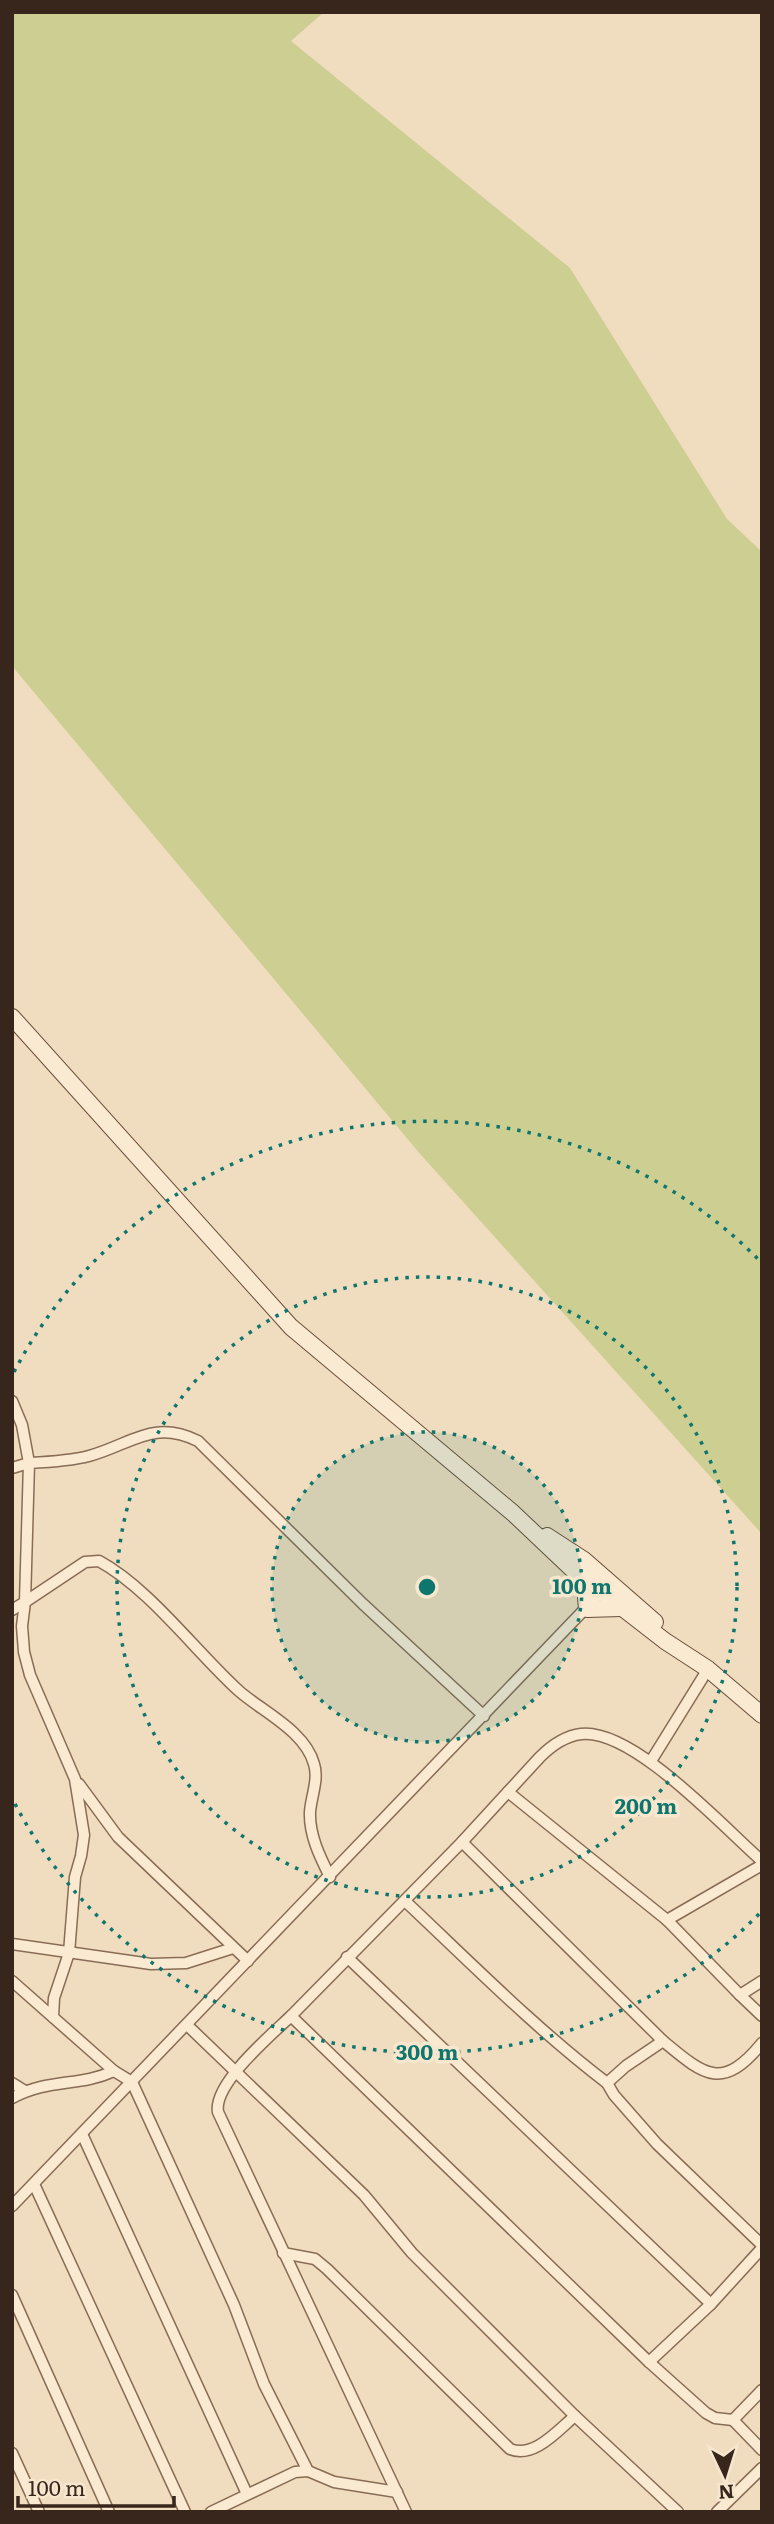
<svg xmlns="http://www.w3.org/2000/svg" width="774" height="2524" font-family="Literata,serif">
  <rect width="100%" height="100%" fill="#f0dcbe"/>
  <polygon fill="#cdce92" points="12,12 324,12 291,41 570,268 727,519 762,552 762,1534 421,1155 12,666"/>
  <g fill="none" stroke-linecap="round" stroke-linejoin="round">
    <defs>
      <g id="street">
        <polyline points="12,1401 22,1425 29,1463 12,1468"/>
        <path d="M12 1610 25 1602 29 1463C49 1462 70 1461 89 1456 132 1444 153 1419 198 1441L363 1604 484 1716"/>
        <polyline points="651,1761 708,1669"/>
        <polyline points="79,1784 118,1837 248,1961"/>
        <polyline points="508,1792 667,1920 762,1865"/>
        <path d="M405 1901C471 1963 535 2028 607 2083L626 2066 663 2041 462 1842"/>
        <polyline points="667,1920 740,1995"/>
        <polyline points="12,1944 151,1964 186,1963 233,1948"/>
        <polyline points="347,1957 711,2304 649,2362"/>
        <polyline points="12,1981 114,2071 132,2082 234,2305 264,2384 308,2471"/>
        <polyline points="762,1981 740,1995 762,2016"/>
        <path d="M291 2016 462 1842 540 1757C551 1746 565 1736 581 1734 633 1728 723 1827 762 1861"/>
        <path d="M53 2017 54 1998 69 1953 75 1877 81 1856 84 1835 75 1779 30 1675 24 1652 22 1626 25 1602 85 1562 99 1561C149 1588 196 1652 239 1691 263 1712 305 1731 314 1764 319 1779 311 1797 310 1812 309 1835 320 1857 330 1877"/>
        <polyline points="187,2025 364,2195 412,2253 575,2416 678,2512"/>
        <path d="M663 2041C704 2075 722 2092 762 2043"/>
        <polyline points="12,2083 25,2091"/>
        <polyline points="607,2083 614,2095 657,2144 762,2245"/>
        <path d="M12 2098C49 2078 79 2087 114 2071"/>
        <polyline points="82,2134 247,2494"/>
        <polyline points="34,2184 185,2512"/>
        <polyline points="12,2206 606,1587"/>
        <path d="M283 2253 315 2259 327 2269 510 2449C534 2459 558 2430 575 2416"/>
        <polyline points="12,2295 109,2512"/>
        <polyline points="711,2304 762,2248"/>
        <polyline points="762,2390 733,2420 762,2450"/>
        <polyline points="12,2453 39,2512"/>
        <polyline points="211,2512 295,2472 308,2471 334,2482 397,2492"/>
        <path d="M406 2512 218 2112C213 2084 271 2035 291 2016L649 2362 706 2413 715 2418 733 2420"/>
        <polyline points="717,2512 762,2468"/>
      </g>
      <g id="secondary">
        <polyline points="12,1017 291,1327 513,1513 571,1568 665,1641 708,1669 762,1715"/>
        <polyline points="547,1536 584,1560 655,1622"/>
        <polyline points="581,1577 585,1586 587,1609 621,1608"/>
      </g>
    </defs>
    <use href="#street" stroke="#896c56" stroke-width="13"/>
    <use href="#secondary" stroke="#6a4d3a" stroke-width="18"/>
    <use href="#street" stroke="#faead2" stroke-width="10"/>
    <use href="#secondary" stroke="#faead2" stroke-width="16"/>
  </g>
  <circle cx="427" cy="1587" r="155" fill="#0f766e" fill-opacity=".12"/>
  <g fill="none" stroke="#0f766e" stroke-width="3.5" stroke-dasharray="3.5 7">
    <circle cx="427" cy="1587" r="155"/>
    <circle cx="427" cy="1587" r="310"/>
    <path d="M759 1914A466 466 0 0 1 14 1802M14 1372A466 466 0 0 1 759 1260"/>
  </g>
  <circle cx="427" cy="1587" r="10" fill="#0f766e" stroke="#f7e7ce" stroke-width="3.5"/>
  <g font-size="21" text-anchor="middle" font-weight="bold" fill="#0f766e" stroke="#f7e7ce" stroke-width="7" stroke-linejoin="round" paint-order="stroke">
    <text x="582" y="1594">100 m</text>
    <text x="646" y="1814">200 m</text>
    <text x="427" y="2060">300 m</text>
  </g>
  <rect width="774" height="2524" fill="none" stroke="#38261c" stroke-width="28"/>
  <g transform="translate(725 2475) rotate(176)" stroke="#f7e7ce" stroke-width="5" paint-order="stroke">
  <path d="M0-5L12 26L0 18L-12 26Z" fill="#38261c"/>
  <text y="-10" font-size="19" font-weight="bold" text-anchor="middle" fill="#38261c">N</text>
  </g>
  <path d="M18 2496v10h156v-10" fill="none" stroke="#38261c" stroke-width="3.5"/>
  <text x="28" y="2496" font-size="21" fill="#38261c" stroke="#f7e7ce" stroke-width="5" paint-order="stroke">100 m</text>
</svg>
